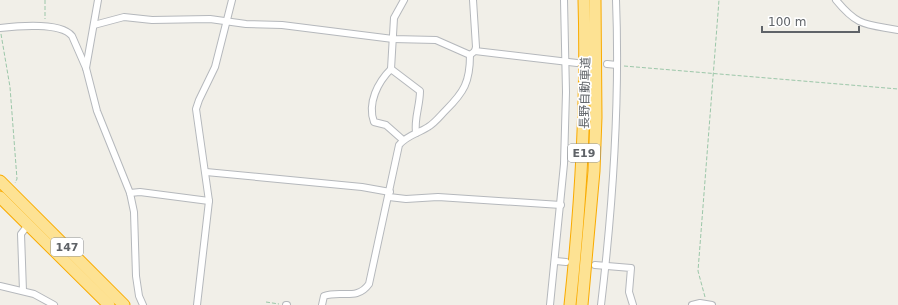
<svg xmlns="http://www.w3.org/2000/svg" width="898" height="305" font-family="'DejaVu Sans','Noto Sans JP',sans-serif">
  <rect width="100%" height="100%" fill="#f1efe8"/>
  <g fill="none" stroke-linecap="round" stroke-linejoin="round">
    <defs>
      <g id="street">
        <path d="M836 0C858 27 866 24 898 30"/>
        <polyline points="94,25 124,17 152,20 210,19 246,24 282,25 393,39 436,40 470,55"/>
        <path d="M0 28C17 26 61 22 72 36L86 68 97 111 130 193 134 212 136 276 139 296 143 305"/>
        <polyline points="475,51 577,63"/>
        <polyline points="607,64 617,65"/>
        <polyline points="86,68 98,0"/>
        <polyline points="391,69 394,18 404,0"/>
        <path d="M403 140 386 125 374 122C367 103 378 82 391 69L420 91C420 106 414 118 416 133"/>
        <polyline points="206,172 362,187 390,192"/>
        <polyline points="130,193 140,192 209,201"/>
        <polyline points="389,197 406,199 438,197 561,205"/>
        <polyline points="556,261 566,262"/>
        <polyline points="595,265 631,268 629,292 633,305"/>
        <polyline points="0,286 34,294 54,305"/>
        <polyline points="23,291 21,234 28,225"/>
        <polyline points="197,305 209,201 196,109 199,100 215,67 232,0"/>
        <polyline points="286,305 287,305"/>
        <path d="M322 305 324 296C341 290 357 301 369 284L399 145C407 135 417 134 428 127 435 123 440 116 446 110 464 92 470 82 470 55L475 51 476 47 473 0"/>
        <polyline points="550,305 564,164 566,92 564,0"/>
        <path d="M601 305C613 204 620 102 616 0"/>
        <polyline points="692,305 700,303 712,305"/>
      </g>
      <g id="highway">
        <polyline points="0,181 124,305"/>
        <polyline points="0,197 109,305"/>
        <path d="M570 305C581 202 587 104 584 0"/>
        <polyline points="582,305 594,171 596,117 595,0"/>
      </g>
    </defs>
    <use href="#street" stroke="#b5b8bc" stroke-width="8"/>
    <use href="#highway" stroke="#f9ab00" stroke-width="13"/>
    <g stroke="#9cc7a9" stroke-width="1" stroke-dasharray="4 2" stroke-linecap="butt">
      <polyline points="45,0 45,19"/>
      <polyline points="1,34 10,87 17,179 15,183"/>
      <polyline points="624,66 898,89"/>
      <polyline points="705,297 698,271 719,0"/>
      <polyline points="266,302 279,304"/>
    </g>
    <use href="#street" stroke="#fff" stroke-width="6"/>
    <use href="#highway" stroke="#fde293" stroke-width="11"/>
  </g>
  <g text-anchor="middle" stroke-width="3.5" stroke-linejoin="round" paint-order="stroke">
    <g fill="#fff" stroke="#8f9295" stroke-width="1">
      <rect x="568" y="144" width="32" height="18" rx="3"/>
      <rect x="51" y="238" width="32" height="18" rx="3"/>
    </g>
    <g font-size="11" font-weight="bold" fill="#5f6368">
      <text x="584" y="157">E19</text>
      <text x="67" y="251">147</text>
    </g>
    <g font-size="12" fill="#5f6368" stroke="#fff">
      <text transform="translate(585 93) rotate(-89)" y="4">長野自動車道</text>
    </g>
  </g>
  <path d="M762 26v6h97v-6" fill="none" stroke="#5f6368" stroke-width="2"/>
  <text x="768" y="26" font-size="12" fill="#5f6368" stroke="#ffffff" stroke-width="3" paint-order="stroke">100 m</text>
</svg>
